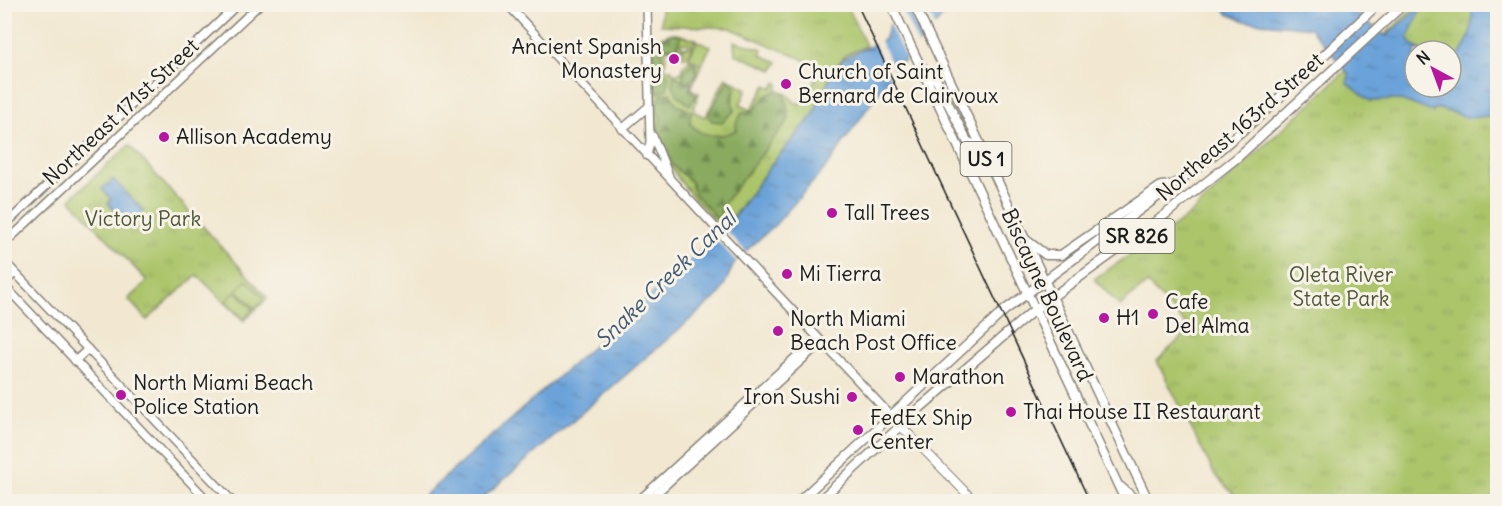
<svg xmlns="http://www.w3.org/2000/svg" width="1502" height="506" font-family="Delius,sans-serif">
  <defs>
    <pattern id="grass-tufts" width="24" height="20" patternUnits="userSpaceOnUse" patternTransform="scale(1.5)"><rect width="24" height="20" fill="#acc56b"/><path d="M3 7l-1-3M5 7V3M7 7l1-3M15 17l-1-3M17 17v-4M19 17l1-3" fill="none" stroke="#93a95c"/></pattern>
    <pattern id="forest-firs" width="22" height="20" patternUnits="userSpaceOnUse" patternTransform="scale(1.5)"><rect width="22" height="20" fill="#89aa5f"/><path d="M5 1l3.5 6h-7zM16 11l3.5 6h-7z" fill="#6f8a4e"/></pattern>
    <pattern id="water-ripples" width="26" height="14" patternUnits="userSpaceOnUse" patternTransform="scale(1.5)"><rect width="26" height="14" fill="#6ba2d9"/><path d="M2 4q2-2 4 0t4 0M15 11q2-2 4 0t4 0" fill="none" stroke="#5783af"/></pattern>
  </defs>
  <rect width="100%" height="100%" fill="#f7f3e8"/>
  <filter id="ink" filterUnits="userSpaceOnUse"><feTurbulence type="fractalNoise" baseFrequency=".0167" numOctaves="2"/><feDisplacementMap in="SourceGraphic" scale="12" xChannelSelector="R" yChannelSelector="G"/><feConvolveMatrix kernelMatrix="1 2 1 2 8 2 1 2 1" color-interpolation-filters="sRGB"/></filter>
  <filter id="wash" filterUnits="userSpaceOnUse"><feTurbulence type="fractalNoise" baseFrequency=".008" numOctaves="4" result="noise"/><feDisplacementMap in="SourceGraphic" scale="24" xChannelSelector="R" yChannelSelector="G"/><feGaussianBlur stdDeviation="1.35" result="paint"/><feColorMatrix in="noise" values="0 0 0 0 0 0 0 0 0 0 0 0 0 0 0 0 0 1.4 0 .05"/><feComposite in="paint" operator="in"/></filter>
  <g filter="url(#wash)">
    <rect width="100%" height="100%" fill="#f2e8d2"/>
    <g fill="url(#grass-tufts)" stroke="#647044" stroke-width="1.5" fill-rule="evenodd">
      <path d="M661 5H847L866 46 845 55 832 72 813 115 771 165 727 225H719C649 153 651 136 652 40L672 33 696 39 693 44 681 43 682 47 693 46 687 57H683V48L666 49 665 69H672V73H682V67L689 60 701 66 691 89 699 93 693 111 705 117 726 77 747 89 740 105 751 110 766 85 773 88 776 82 779 84 777 89 787 94 798 105 823 68 730 28 661 25Z"/>
      <path d="M1417 5H1497V501H1240L1215 475 1157 361 1190 329 1147 283 1120 306 1094 279 1187 217ZM1415 51H1451V87H1415Z"/>
      <polygon points="697,41 711,46 702,64 689,58"/>
      <polygon points="734,41 763,49 761,55 778,62 773,70 735,54"/>
      <polygon points="129,145 268,298 244,321 197,275 147,320 128,299 147,281 70,199"/>
    </g>
    <g fill="url(#forest-firs)" stroke="#52633e" stroke-width="1.5">
      <polygon points="673,34 681,35 677,47 662,47 662,65 655,67 653,48 655,41"/>
      <path d="M691 64 695 65 697 73 694 78 684 84 692 82 689 90 697 95 690 105C680 99 669 88 674 75L682 80 685 69Z"/>
      <polygon points="656,70 669,74 667,89 658,93 654,86"/>
      <polygon points="728,80 736,87 732,102 735,110 722,122 712,121 708,116"/>
      <path d="M778 90 785 96 789 119 721 207V222L694 193 691 182 667 160 664 147 656 132 661 119 655 108 662 94 670 93 677 105 691 111 690 123C700 138 721 138 736 130V123L743 112 753 111 766 96Z"/>
    </g>
    <g fill="#acc56b" stroke="#647044" stroke-width="1.5">
      <polygon points="247,280 264,298 255,308 237,290"/>
      <polygon points="236,291 253,309 244,319 226,301"/>
    </g>
    <g fill="url(#water-ripples)" stroke="#445f7a" stroke-width="1.5">
      <polygon points="908,5 960,5 942,17 887,80 828,165 775,225 736,260 720,294 479,501 417,502 715,238 732,220 771,165 813,115 830,78 844,58 884,40 889,25"/>
      <path d="M1219 5H1346L1386 36 1423 5 1408 37 1413 46 1424 51H1415V87H1451V57L1460 54C1471 37 1474 24 1471 5H1497V115L1470 118 1435 108 1433 112 1401 100 1370 101 1347 83 1349 74 1310 28 1244 21 1228 14Z"/>
      <polygon points="113,179 144,211 133,222 123,212 119,215 108,204 111,199 102,189"/>
    </g>
    <g fill="#f2e8d2">
      <polygon points="906,5 925,5 936,28 924,41"/>
      <polygon points="901,7 919,46 907,61 888,21"/>
      <polygon points="879,38 896,75 891,80 873,41"/>
      <polygon points="722,226 746,252 736,261 713,236"/>
    </g>
  </g>
  <g filter="url(#ink)">
    <g fill="none" stroke-linecap="round" stroke-linejoin="round">
      <defs>
        <g id="tertiary">
          <polyline points="507,4 891,416"/>
          <polyline points="622,129 648,107"/>
          <polyline points="653,136 669,176"/>
          <polyline points="647,156 650,142 647,4"/>
          <polyline points="4,226 238,4"/>
          <polyline points="4,244 260,4"/>
          <polyline points="4,261 233,502"/>
          <polyline points="4,283 15,273"/>
          <polyline points="4,285 209,502"/>
          <polyline points="75,361 88,349"/>
          <polyline points="637,502 809,345 819,341"/>
          <polyline points="647,502 816,347 819,341"/>
        </g>
        <polyline id="secondary" points="891,416 975,502"/>
        <g id="primary">
          <polyline points="891,4 1126,502"/>
          <polyline points="914,4 1149,502"/>
          <polyline points="922,67 937,81 967,141 981,148"/>
          <polyline points="1026,240 1046,255 1061,255 1161,186 1173,185"/>
          <polyline points="1121,487 1138,502"/>
          <polyline points="798,502 1005,310 1211,157 1263,113 1378,4"/>
          <polyline points="818,502 920,408 1034,310 1152,225 1238,157 1404,4"/>
        </g>
      </defs>
      <use href="#tertiary" stroke="#878277" stroke-width="10"/>
      <use href="#secondary" stroke="#878277" stroke-width="10"/>
      <use href="#primary" stroke="#878277" stroke-width="11"/>
      <use href="#tertiary" stroke="#fff" stroke-width="7"/>
      <use href="#secondary" stroke="#fff" stroke-width="8"/>
      <use href="#primary" stroke="#fff" stroke-width="8"/>
      <polyline stroke="#1c1c1c" stroke-width="1.5" points="857,4 1090,502"/>
    </g>
  </g>
  <g fill="#b5179e" stroke="#f7f3e8" stroke-width="2">
    <circle cx="674" cy="59" r="6"/>
    <circle cx="786" cy="84" r="6"/>
    <circle cx="164" cy="137" r="6"/>
    <circle cx="832" cy="213" r="6"/>
    <circle cx="787" cy="274" r="6"/>
    <circle cx="1153" cy="314" r="6"/>
    <circle cx="1104" cy="318" r="6"/>
    <circle cx="778" cy="331" r="6"/>
    <circle cx="900" cy="377" r="6"/>
    <circle cx="121" cy="395" r="6"/>
    <circle cx="852" cy="397" r="6"/>
    <circle cx="1011" cy="412" r="6"/>
    <circle cx="858" cy="430" r="6"/>
  </g>
  <g text-anchor="middle" stroke-width="6" stroke-linejoin="round" paint-order="stroke">
    <g fill="#f7f3e8" stroke="#5e5c59" stroke-width="1.5">
      <rect x="960.5" y="142" width="51" height="34" rx="4.5"/>
      <rect x="1099.5" y="219" width="75" height="34" rx="4.5"/>
    </g>
    <g font-size="20" font-weight="bold" fill="#1c1c1c">
      <text x="986" y="166">US 1</text>
      <text x="1137" y="243">SR 826</text>
    </g>
    <g font-size="21" fill="#1c1c1c" stroke="#f7f3e8" text-anchor="start">
      <text x="662" y="54" text-anchor="end">Ancient Spanish<tspan x="662" dy="24">Monastery</tspan></text>
      <text x="798" y="79">Church of Saint<tspan x="798" dy="24">Bernard de Clairvoux</tspan></text>
      <text x="176" y="144">Allison Academy</text>
      <text x="844" y="220">Tall Trees</text>
      <text x="799" y="281">Mi Tierra</text>
      <text x="1165" y="309">Cafe<tspan x="1165" dy="24">Del Alma</tspan></text>
      <text x="1116" y="325">H1</text>
      <text x="790" y="326">North Miami<tspan x="790" dy="24">Beach Post Office</tspan></text>
      <text x="912" y="384">Marathon</text>
      <text x="133" y="390">North Miami Beach<tspan x="133" dy="24">Police Station</tspan></text>
      <text x="840" y="404" text-anchor="end">Iron Sushi</text>
      <text x="1023" y="419">Thai House II Restaurant</text>
      <text x="870" y="425">FedEx Ship<tspan x="870" dy="24">Center</tspan></text>
    </g>
    <g font-size="21" fill="#1c1c1c" stroke="#f7f3e8">
      <text transform="translate(121 112) rotate(-43)" y="7">Northeast 171st Street</text>
      <text transform="translate(1240 127) rotate(-41)" y="7">Northeast 163rd Street</text>
      <text transform="translate(1047 295) rotate(65)" y="7">Biscayne Boulevard</text>
    </g>
    <g font-size="21" fill="#4e5738" stroke="#f7f3e8">
      <text x="143" y="226">Victory Park</text>
      <text x="1341" y="282">Oleta River<tspan x="1341" dy="24">State Park</tspan></text>
    </g>
    <g font-size="22" font-style="italic" fill="#405871" stroke="#f7f3e8">
      <text transform="translate(665 279) rotate(-44)" y="8">Snake Creek Canal</text>
    </g>
  </g>
  <rect width="1502" height="506" fill="none" stroke="#f7f3e8" stroke-width="24"/>
  <g transform="translate(1433 69) rotate(319)"><circle r="28" fill="#f7f3e8" stroke="#9f9d96" stroke-width="1.5"/>
  <path d="M0-4.5L10 22L0 15L-10 22Z" fill="#b5179e"/>
  <text y="-9" font-size="16" font-weight="bold" text-anchor="middle" fill="#1c1c1c">N</text>
  </g>
</svg>
